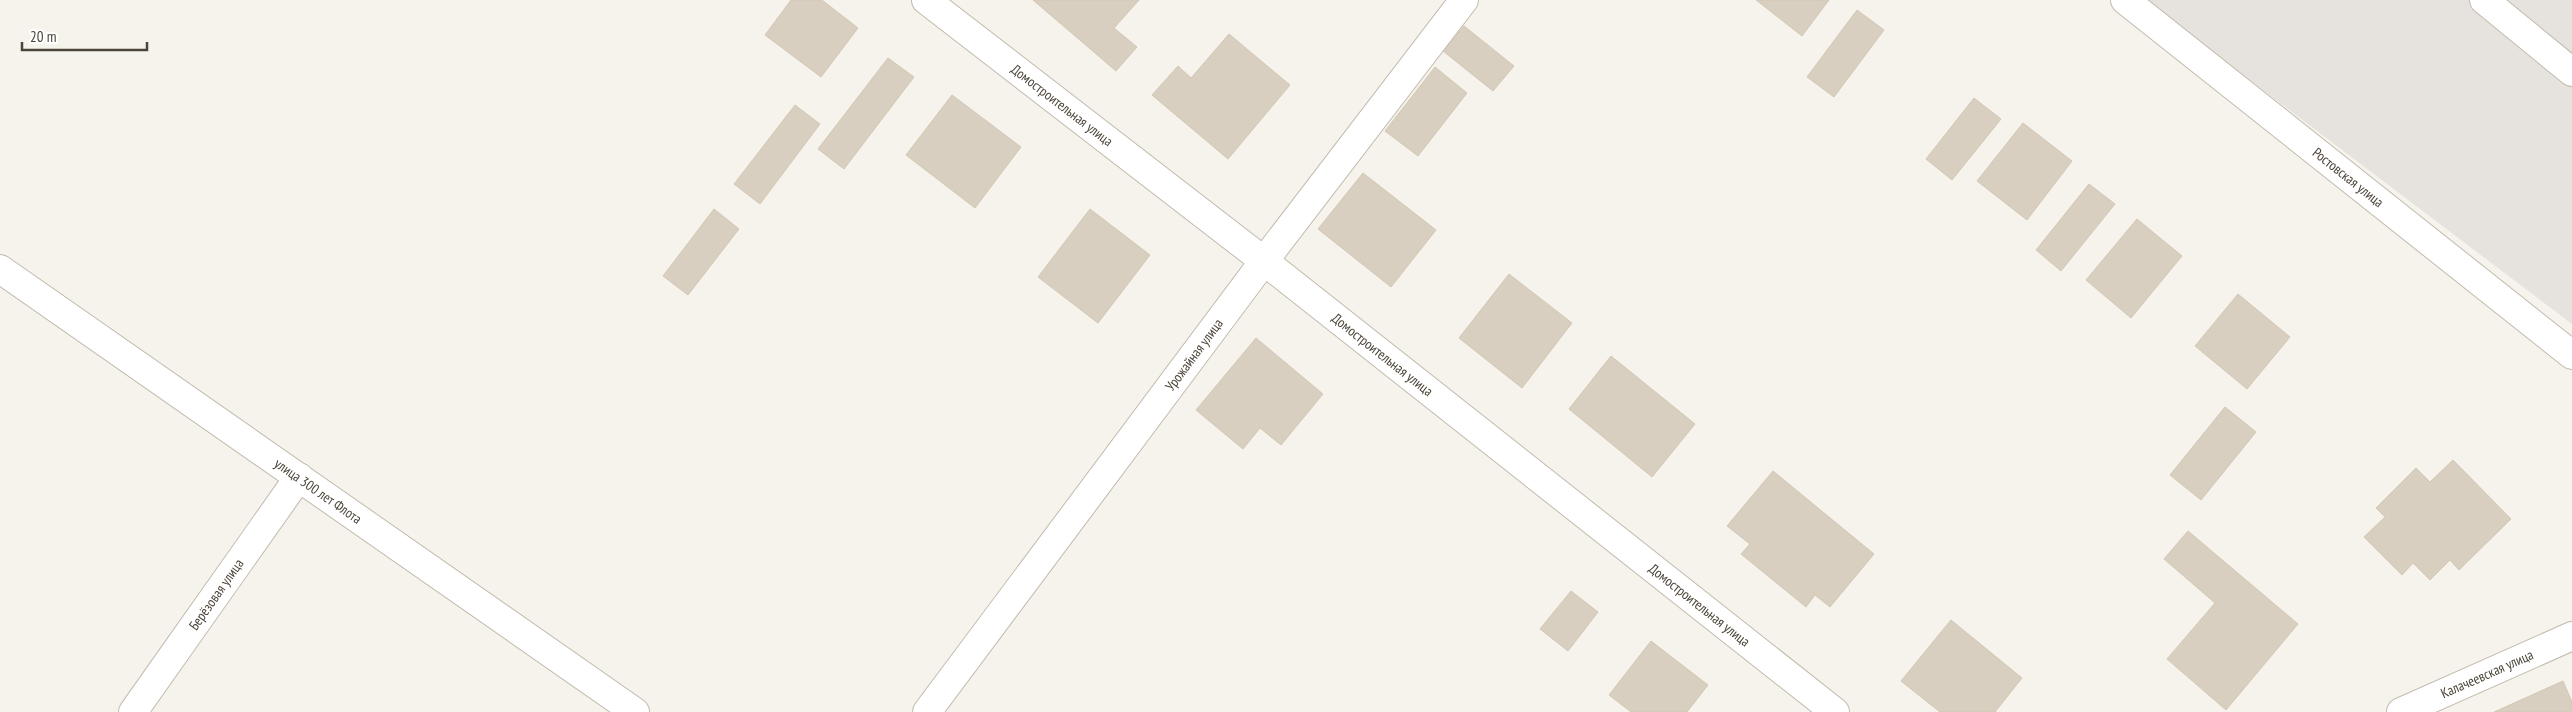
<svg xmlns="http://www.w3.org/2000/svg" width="2572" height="712" font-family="'PT Sans Narrow',sans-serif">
  <rect width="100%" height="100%" fill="#f6f3ec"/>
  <polygon fill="#e6e2dd" points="2144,0 2572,0 2572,324"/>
  <g fill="#d8cfc1" stroke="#d3c7b4">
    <polygon points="791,0 822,0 858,28 821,77 765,35"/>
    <polygon points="1033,0 1139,0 1114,28 1137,47 1116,71"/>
    <polygon points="1756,0 1829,0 1802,36"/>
    <polygon points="1857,10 1884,30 1834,97 1807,77"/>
    <polygon points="1464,26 1514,66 1493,91 1443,51"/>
    <polygon points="1229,34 1290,85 1228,159 1152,95 1178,66 1191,78"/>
    <polygon points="888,58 914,77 844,169 818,149"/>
    <polygon points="1435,67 1467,93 1418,156 1385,131"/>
    <polygon points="952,95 1021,147 975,208 906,155"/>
    <polygon points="1974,98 2001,119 1952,180 1926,159"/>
    <polygon points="795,105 820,124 760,204 734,184"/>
    <polygon points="2023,123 2072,161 2027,220 1977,181"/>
    <polygon points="1363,173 1436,230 1391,287 1318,229"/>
    <polygon points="2089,184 2115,204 2061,271 2036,250"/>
    <polygon points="714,209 739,229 688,295 663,276"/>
    <polygon points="1090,209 1150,255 1098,323 1038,277"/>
    <polygon points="2137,219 2182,256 2131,318 2086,280"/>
    <polygon points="1509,274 1572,323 1522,388 1459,338"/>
    <polygon points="2238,294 2290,337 2247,389 2195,346"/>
    <polygon points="1256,338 1323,394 1281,445 1260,428 1243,449 1196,410"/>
    <polygon points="1611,356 1695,424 1652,477 1569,409"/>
    <polygon points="2225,407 2256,432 2201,500 2170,475"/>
    <polygon points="2453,460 2511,519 2459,570 2450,560 2430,580 2413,563 2402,575 2364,537 2385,517 2376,508 2416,468 2430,482"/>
    <polygon points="1773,471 1874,554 1830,607 1815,595 1806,607 1741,554 1750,544 1727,526"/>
    <polygon points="2188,531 2298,624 2226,710 2167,659 2215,603 2164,559"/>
    <polygon points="1571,591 1598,612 1568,651 1540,629"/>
    <polygon points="1951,620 2022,678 1995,712 1940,712 1901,681"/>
    <polygon points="1651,641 1708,685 1687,712 1631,712 1609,695"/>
    <polygon points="2563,681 2572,702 2572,712 2494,712"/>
  </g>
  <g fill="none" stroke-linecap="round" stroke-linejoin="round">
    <defs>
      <g id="minor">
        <path id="s1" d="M926 0 1264 261 1835 712"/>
        <path id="s2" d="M2125 0 2572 355"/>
        <polyline points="2484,0 2572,72"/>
        <path id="s3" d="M0 269 635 712"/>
        <path id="s4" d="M133 712 299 477"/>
        <path id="s5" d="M927 712 1264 261 1464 0"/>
        <path id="s6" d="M2401 712 2572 636"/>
      </g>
    </defs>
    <use href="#minor" stroke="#c2bbae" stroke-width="30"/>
    <use href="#minor" stroke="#fff" stroke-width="28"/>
  </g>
  <g text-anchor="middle" stroke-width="4" stroke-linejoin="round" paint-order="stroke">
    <g font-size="14" fill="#4b4439" stroke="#fff">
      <text dy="5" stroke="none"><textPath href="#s1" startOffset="172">Домостроительная улица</textPath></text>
      <text dy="5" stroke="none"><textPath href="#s2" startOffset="285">Ростовская улица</textPath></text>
      <text dy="5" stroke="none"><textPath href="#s5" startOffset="446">Урожайная улица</textPath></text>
      <text dy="5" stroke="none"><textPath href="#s1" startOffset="578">Домостроительная улица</textPath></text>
      <text dy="5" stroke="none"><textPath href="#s3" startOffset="388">улица 300 лет Флота</textPath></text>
      <text dy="5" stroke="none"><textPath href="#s4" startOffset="144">Берёзовая улица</textPath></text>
      <text dy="5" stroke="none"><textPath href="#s1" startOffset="982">Домостроительная улица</textPath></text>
      <text dy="5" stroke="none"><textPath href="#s6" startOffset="94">Калачеевская улица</textPath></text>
    </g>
  </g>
  <path d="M22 42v8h125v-8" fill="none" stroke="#4b4439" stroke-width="2.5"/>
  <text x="30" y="42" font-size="15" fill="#4b4439" stroke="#ffffff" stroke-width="4" paint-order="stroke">20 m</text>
</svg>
